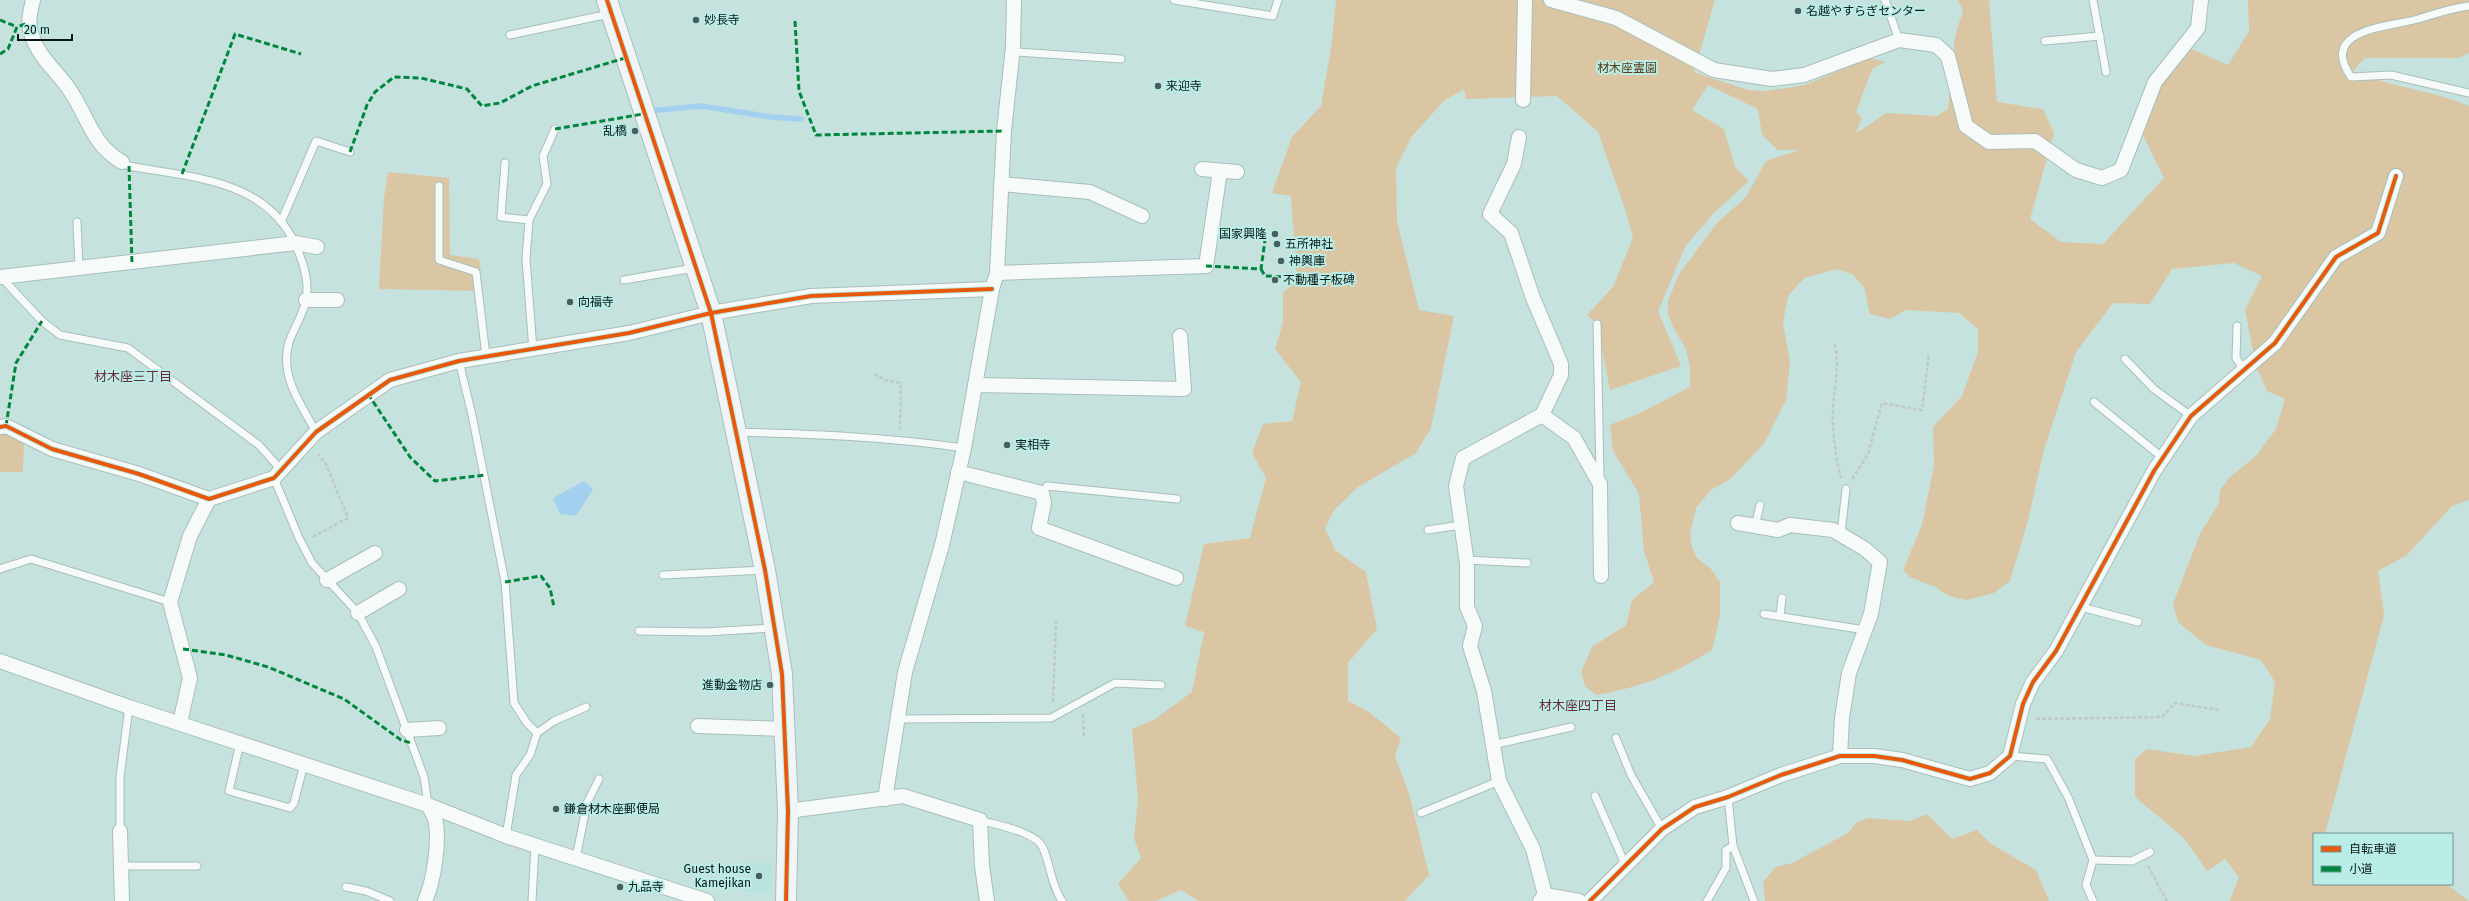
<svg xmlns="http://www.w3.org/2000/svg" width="2469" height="901" font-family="'Fira Sans','Noto Sans JP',sans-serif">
  <rect width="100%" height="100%" fill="#c6e2df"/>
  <polygon fill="#b7e4df" points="742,862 772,863 771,893 746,892 747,872 741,872"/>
  <g fill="#dac6a2">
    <path d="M1336 0H1715L1694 72 1748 90 1766 91 1805 85 1870 58 1885 62 1872 69 1856 112 1862 118 1856 132 1863 129 1886 113 1937 116 1948 109 1955 36 1963 11 1958 0H1989L1997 102 2043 109 2054 133 2030 219 2061 242 2103 244 2164 178 2143 135 2161 60 2192 49 2228 65 2249 31 2248 0H2469V53L2459 58H2365L2353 71C2390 87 2432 90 2469 106V500L2451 507 2407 555 2378 571 2384 615 2325 834H2314V884H2446L2469 901H2230L2239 877 2225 859 2207 871 2183 837 2135 797V759L2147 749 2195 756 2251 747 2270 719 2275 682 2261 660 2206 645 2178 622 2173 604 2200 534 2219 503 2220 490 2229 478 2256 456 2276 429 2285 399 2267 391 2256 366 2245 310 2262 276 2234 263 2172 269 2150 304 2113 303 2076 352 2043 453 2028 521 2010 581 1994 593 1966 600 1949 596 1935 587 1910 577 1903 570 1922 525 1934 465 1933 427 1962 396 1978 352V329L1959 313 1906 310 1890 319 1870 314 1864 287 1853 275 1837 269 1804 278 1788 296 1783 322 1790 362 1786 400 1763 445 1730 479 1711 490 1696 508 1690 534 1692 547 1697 558 1711 569 1720 582V616L1712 650C1671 675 1643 687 1596 695L1585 686 1581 672 1592 647 1626 625 1632 600 1654 582 1644 551 1639 494 1613 451 1610 425 1640 413 1690 387V368L1686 349 1673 327 1668 314V301L1679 274 1717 223 1746 197 1766 161 1799 150H1778L1762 135 1758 109 1708 85 1692 110 1724 129 1735 167 1749 181 1715 212 1686 245 1658 311 1681 366 1610 390 1597 324 1587 315 1613 287 1633 238 1626 212 1598 132 1557 96 1466 99 1464 89 1444 101 1412 136 1396 168 1397 221 1419 310 1454 316 1431 428 1416 453 1358 487 1334 510 1325 529 1336 551 1366 572 1377 629 1348 663V701L1369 712 1401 738 1395 756 1409 794 1429 875 1405 901H1199L1181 890 1156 901H1129L1118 884 1141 858 1134 838 1138 800 1132 729 1155 719 1192 692 1204 632 1185 626 1204 544 1250 538 1266 478 1252 453 1263 424 1292 421 1301 382 1275 349 1283 323V292L1297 281 1291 196 1272 193 1292 137 1321 106 1331 48Z"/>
    <polygon points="388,172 449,178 450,255 479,259 483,291 379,289 384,198"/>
    <polygon points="6,434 24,443 23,472 0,472 0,435"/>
    <polygon points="1927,814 1952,839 1977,830 1991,844 2036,870 2049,901 1765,901 1763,882 1776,867 1792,863 1848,833 1856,823 1868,818 1910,821"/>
  </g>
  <polygon fill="#a4d0f0" points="584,481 593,489 576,516 560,514 553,498"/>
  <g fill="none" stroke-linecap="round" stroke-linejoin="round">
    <polyline stroke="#a4d0f0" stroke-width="5.5" points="648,111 701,106 771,117 801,119"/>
    <defs>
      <g id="lane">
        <polyline points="1174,0 1273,16 1278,0"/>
        <polyline points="1885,0 1899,40"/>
        <polyline points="2093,0 2106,72"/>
        <path d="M2469 6C2451 8 2435 14 2418 19 2389 27 2318 29 2351 77L2391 75 2469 93"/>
        <polyline points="510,35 609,14"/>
        <polyline points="2045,41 2100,36"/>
        <polyline points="1014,47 1017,52 1121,59"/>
        <path d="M122 162 129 166C193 178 272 179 299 253 305 269 309 283 306 300 303 315 294 328 289 342 279 376 301 404 316 432"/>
        <polyline points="505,163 501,217 529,220"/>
        <polyline points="439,186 439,260 476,272 486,356"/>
        <polyline points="77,222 79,268"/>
        <polyline points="281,222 316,141 350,152"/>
        <polyline points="0,276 42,321 60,335 128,348 259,445 282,471"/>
        <polyline points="624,280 694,268"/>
        <polyline points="1597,324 1600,477"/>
        <polyline points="2237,326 2236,358 2244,370"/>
        <polyline points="533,350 526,259 529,220 547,184 543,156 555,129"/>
        <polyline points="2125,359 2154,389 2191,416"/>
        <polyline points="459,361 472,415 505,582 514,703 527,723 537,733 530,755 516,775 506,836"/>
        <polyline points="2094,402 2163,458"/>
        <path d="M737 432C813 434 888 437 964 448"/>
        <polyline points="274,478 299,538 312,563 358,613 376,647 424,777 428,805"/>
        <polyline points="1042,493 1047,486 1177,499"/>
        <polyline points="1755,526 1760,505"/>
        <polyline points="1428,530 1461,525"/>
        <polyline points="1841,534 1846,489"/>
        <polyline points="1466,560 1527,563"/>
        <polyline points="0,569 31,559 170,602"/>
        <polyline points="663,575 765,570"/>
        <polyline points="2081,607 2138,622"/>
        <polyline points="1764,614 1865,630"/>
        <polyline points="1780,616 1782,598"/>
        <polyline points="639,631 706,632 772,628"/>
        <polyline points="897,719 1051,718 1115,683 1161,685"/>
        <polyline points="537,733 554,721 586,707"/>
        <polyline points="1616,738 1631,775 1662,829"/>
        <polyline points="240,743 229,791 290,808 294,803 304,764"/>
        <polyline points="1493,745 1571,727"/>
        <polyline points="2010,756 2047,759 2068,797 2093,860 2086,885 2093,901"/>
        <polyline points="1595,796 1625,864"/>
        <polyline points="1728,797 1733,846 1754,901"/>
        <polyline points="1421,813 1499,781"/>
        <path d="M980 820C996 825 1037 832 1043 848 1051 866 1051 885 1062 901"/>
        <polyline points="120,831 120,777 129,707"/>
        <polyline points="576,858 587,803 599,779"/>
        <polyline points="2093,860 2132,861 2150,852"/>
        <polyline points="121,866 197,866"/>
        <polyline points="346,887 366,891 390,901"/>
        <polyline points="532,901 535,845"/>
        <polyline points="1707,901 1726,868 1726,850 1733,846"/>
      </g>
      <g id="street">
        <path d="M33 0C30 13 27 23 32 36 39 58 57 71 69 89 88 116 91 144 122 162"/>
        <polyline points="1551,0 1616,18 1714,70 1772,79 1804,75 1899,40 1936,45 1948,56 1966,126 1989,142 2035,141 2076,170 2102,178 2121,170 2155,82 2198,28 2201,0"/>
        <polyline points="1523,100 1525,0"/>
        <polyline points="1519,137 1514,164 1490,214 1511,233 1533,298 1561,364 1561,375 1542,415 1463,458 1456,486 1467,564 1467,607 1475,626 1470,646 1484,691 1499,781 1533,849 1545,895"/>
        <polyline points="1202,169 1237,172"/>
        <polyline points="1001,184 1090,192 1142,216"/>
        <polyline points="997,273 1206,266 1220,171"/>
        <polyline points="0,277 296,243 317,247"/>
        <polyline points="306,300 337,300"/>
        <polyline points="975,385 1184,389 1180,336"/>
        <polyline points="1542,415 1574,438 1600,484 1601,576"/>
        <polyline points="0,427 6,426 52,449 139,474 209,499 274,478 316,432 390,380 459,361 629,333 711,313 811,296 992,289"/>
        <polyline points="958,472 1042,493 1044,503 1039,528 1176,578"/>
        <polyline points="1738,523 1778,530 1790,525 1833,530 1865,549 1880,562 1871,614 1849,673 1842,718 1840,756"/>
        <polyline points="327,580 375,553"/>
        <polyline points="358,613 399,589"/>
        <polyline points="0,661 129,707 428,805 506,836 707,901"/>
        <polyline points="180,723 190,678 170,602 190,536 209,499"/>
        <polyline points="698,726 785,729"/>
        <polyline points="407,730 439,728"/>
        <polyline points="885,799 905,672 942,545 964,448 992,289 997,273 1004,131 1013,47 1014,0"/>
        <polyline points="788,811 903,796 980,820 982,866 987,901"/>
        <polyline points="120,831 122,901"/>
        <path d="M425 901C434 880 439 846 436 823 435 817 431 811 428 805"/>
        <polyline points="1540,901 1545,895 1579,901"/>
        <polyline points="1590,901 1662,829 1695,807 1728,797 1781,775 1840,756 1874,756 1902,760 1970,779 1990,773 2010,756 2023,704 2033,682 2056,651 2154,471 2191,416 2275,343 2336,257 2378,233 2396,176"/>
      </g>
      <polyline id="secondary" points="607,0 711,313 765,570 782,674 788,811 786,901"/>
    </defs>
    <use href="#lane" stroke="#a8bebb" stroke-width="9"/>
    <use href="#street" stroke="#a8bebb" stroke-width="16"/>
    <use href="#secondary" stroke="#a8bebb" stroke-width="22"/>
    <g stroke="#c1c9c8" stroke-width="2.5" stroke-dasharray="4 2" stroke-linecap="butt">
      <path d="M1835 344C1839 365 1835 385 1833 407 1832 430 1835 455 1841 478"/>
      <polyline points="874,374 885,380 901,383 900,429"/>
      <polyline points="1852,479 1868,454 1882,403 1922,410 1929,353"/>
      <polyline points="313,537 348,518 326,464 318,454"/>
      <polyline points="1053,702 1056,621"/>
      <polyline points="1083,714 1084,738"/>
      <polyline points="2036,719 2162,717 2175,703 2219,710"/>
      <polyline points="2148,866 2167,901"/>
    </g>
    <use href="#lane" stroke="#f6fbfa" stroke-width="7"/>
    <use href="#street" stroke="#f6fbfa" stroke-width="14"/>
    <use href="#secondary" stroke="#f1f5f7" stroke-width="20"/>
    <g stroke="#00873e" stroke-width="3" stroke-dasharray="6 3" stroke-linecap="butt">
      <polyline points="0,20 17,27"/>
      <polyline points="795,21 799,91 816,135 1004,131"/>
      <polyline points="0,54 8,49 17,27 28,23"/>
      <polyline points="555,129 643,114"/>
      <polyline points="350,152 367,105 375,92 394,77 421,78 467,89 482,106 500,103 532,86 625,58"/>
      <polyline points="129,166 132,263"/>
      <polyline points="182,174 235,34 301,54"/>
      <polyline points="1206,266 1261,269 1265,240"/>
      <polyline points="1261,269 1265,276 1287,277"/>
      <polyline points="368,394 410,457 435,481 485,475"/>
      <polyline points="6,426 16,363 42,321"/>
      <polyline points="505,582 541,576 550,588 554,607"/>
      <polyline points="183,649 226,655 268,667 344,699 401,740 411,743"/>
    </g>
    <defs>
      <g id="cycleway">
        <polyline points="607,0 711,313 765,570 782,674 788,811 786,901"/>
        <polyline points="0,427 6,426 52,449 139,474 209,499 274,478 316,432 390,380 459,361 629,333 711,313 811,296 992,289"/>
        <polyline points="1590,901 1662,829 1695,807 1728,797 1781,775 1840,756 1874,756 1902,760 1970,779 1990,773 2010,756 2023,704 2033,682 2056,651 2154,471 2191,416 2275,343 2336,257 2378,233 2396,176"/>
      </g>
    </defs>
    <use href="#cycleway" stroke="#bbede7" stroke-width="6"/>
    <use href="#cycleway" stroke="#e8590c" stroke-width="4"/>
  </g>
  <g fill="#495f5d" stroke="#bbede7" stroke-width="1.5">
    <circle cx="1798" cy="11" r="4"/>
    <circle cx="696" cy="20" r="4"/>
    <circle cx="1158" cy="86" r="4"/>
    <circle cx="635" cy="131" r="4"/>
    <circle cx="1275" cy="234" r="4"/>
    <circle cx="1277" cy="244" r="4"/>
    <circle cx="1281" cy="261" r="4"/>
    <circle cx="1275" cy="280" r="4"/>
    <circle cx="570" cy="302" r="4"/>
    <circle cx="1007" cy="445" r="4"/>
    <circle cx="770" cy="685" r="4"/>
    <circle cx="556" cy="809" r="4"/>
    <circle cx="759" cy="876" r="4"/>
    <circle cx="620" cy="887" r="4"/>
  </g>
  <g text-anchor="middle" stroke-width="4" stroke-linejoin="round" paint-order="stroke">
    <g font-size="12" fill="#061917" stroke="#bbede7" text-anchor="start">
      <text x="1806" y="15">名越やすらぎセンター</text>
      <text x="704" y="24">妙長寺</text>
      <text x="1166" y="90">来迎寺</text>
      <text x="627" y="135" text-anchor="end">乱橋</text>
      <text x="1267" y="238" text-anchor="end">国家興隆</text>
      <text x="1285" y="248">五所神社</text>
      <text x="1289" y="265">神輿庫</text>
      <text x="1283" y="284">不動種子板碑</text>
      <text x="578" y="306">向福寺</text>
      <text x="1015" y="449">実相寺</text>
      <text x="762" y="689" text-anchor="end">進動金物店</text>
      <text x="564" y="813">鎌倉材木座郵便局</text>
      <text x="751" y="873" text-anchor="end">Guest house<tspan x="751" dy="14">Kamejikan</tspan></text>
      <text x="628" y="891">九品寺</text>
    </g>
    <g font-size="12" fill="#5c3c17" stroke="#bbede7">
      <text x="1627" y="72">材木座霊園</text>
    </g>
    <g font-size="13" fill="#6f293c" stroke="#bbede7">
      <text x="133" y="381">材木座三丁目</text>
      <text x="1578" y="710">材木座四丁目</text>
    </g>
  </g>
  <rect x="2313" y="833" width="140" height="52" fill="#bbede7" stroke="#739894"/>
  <rect x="2321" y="846" width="20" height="6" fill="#e8590c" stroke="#739894"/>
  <text x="2349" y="853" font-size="12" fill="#061917">自転車道</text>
  <rect x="2321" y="866" width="20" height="6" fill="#00873e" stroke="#739894"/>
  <text x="2349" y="873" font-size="12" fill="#061917">小道</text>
  <path d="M18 34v6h54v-6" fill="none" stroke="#061917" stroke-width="2"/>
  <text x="24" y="34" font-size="12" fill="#061917" stroke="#bbede7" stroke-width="3" paint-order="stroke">20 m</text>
</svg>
